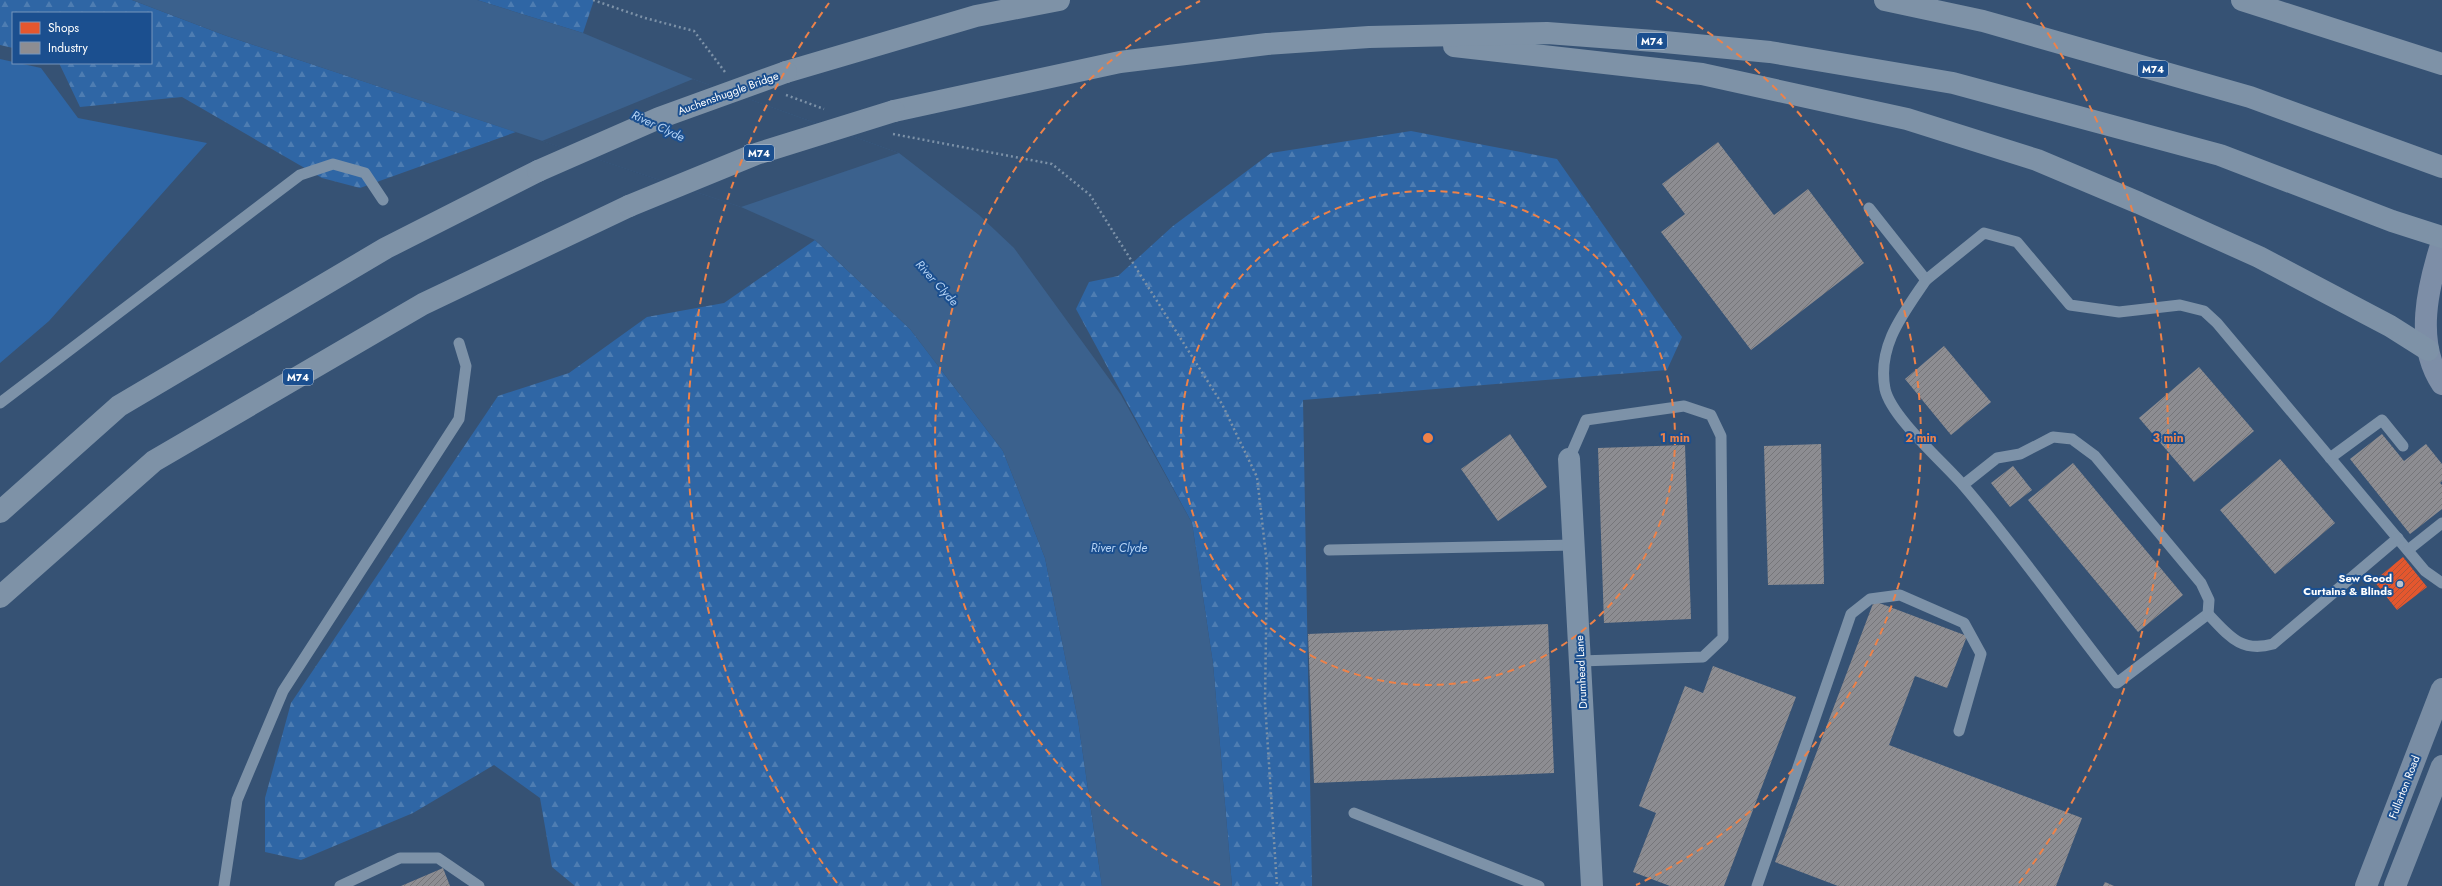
<svg xmlns="http://www.w3.org/2000/svg" width="2442" height="886" font-family="Jost,sans-serif">
  <defs>
    <pattern id="forest-firs" width="22" height="20" patternUnits="userSpaceOnUse"><rect width="22" height="20" fill="#2f66a5"/><path d="M5 1l3.5 6h-7zM16 11l3.5 6h-7z" fill="#4e7db2"/></pattern>
    <pattern id="shops-hatch" width="6" height="6" patternUnits="userSpaceOnUse"><rect width="6" height="6" fill="#e4572e"/><path d="M-1 1l2-2M0 6l6-6M5 7l2-2" fill="none" stroke="#af5338"/></pattern>
    <pattern id="industry-hatch" width="6" height="6" patternUnits="userSpaceOnUse"><rect width="6" height="6" fill="#8d8d92"/><path d="M-1 1l2-2M0 6l6-6M5 7l2-2" fill="none" stroke="#76767a"/></pattern>
  </defs>
  <rect width="100%" height="100%" fill="#365274"/>
  <polygon fill="#2f66a5" points="0,59 41,68 78,118 207,143 49,321 0,363"/>
  <g fill="url(#forest-firs)">
    <polygon points="0,0 132,0 224,35 516,132 360,188 322,178 182,97 80,107 59,63 151,63 151,13 13,13 13,48 0,45"/>
    <polygon points="477,0 594,0 583,33"/>
    <polygon points="1411,131 1557,159 1682,337 1667,370 1303,400 1312,886 1232,886 1213,664 1192,523 1076,309 1089,282 1118,276 1173,226 1271,153"/>
    <polygon points="815,240 910,329 1003,451 1045,558 1078,720 1102,886 575,886 552,867 540,798 494,765 413,813 301,860 265,852 265,798 291,703 498,396 569,373 647,317 724,303"/>
  </g>
  <polygon fill="#3b618d" points="132,0 477,0 583,33 693,79 899,153 979,215 1014,248 1121,395 1192,523 1213,664 1232,886 1102,886 1078,720 1045,558 1003,451 910,329 815,240 741,207 224,35"/>
  <polygon fill="#365274" points="693,79 899,153 741,207 542,141"/>
  <polygon fill="url(#shops-hatch)" points="2403,557 2427,587 2397,610 2374,581"/>
  <g fill="url(#industry-hatch)">
    <polygon points="1718,142 1774,215 1808,189 1864,263 1751,350 1661,232 1685,214 1662,184"/>
    <polygon points="1944,346 1991,402 1951,435 1905,379"/>
    <polygon points="2199,367 2254,431 2194,482 2139,418"/>
    <polygon points="1510,434 1547,487 1498,521 1461,469"/>
    <polygon points="2382,434 2404,461 2426,444 2442,464 2442,481 2440,483 2442,485 2442,509 2410,534 2350,459"/>
    <polygon points="1821,444 1824,584 1768,585 1764,446"/>
    <polygon points="1685,445 1691,619 1604,623 1598,448"/>
    <polygon points="2280,459 2335,523 2275,574 2220,510"/>
    <polygon points="2073,463 2183,595 2138,632 2028,500"/>
    <polygon points="2013,466 2032,490 2010,507 1991,483"/>
    <polygon points="1874,601 1967,636 1947,688 1915,676 1889,745 2082,818 2056,886 1838,886 1775,862"/>
    <polygon points="1548,624 1554,773 1314,783 1308,634"/>
    <polygon points="1713,666 1796,697 1724,886 1670,886 1633,872 1656,813 1639,806 1685,686 1703,693"/>
    <polygon points="443,868 450,886 401,886"/>
    <polygon points="2105,882 2114,886 2103,886"/>
  </g>
  <g fill="none" stroke-linecap="round" stroke-linejoin="round">
    <g stroke="#7d92a8" stroke-width="2.5" stroke-dasharray="2 3" stroke-linecap="butt">
      <polyline points="593,0 645,18 694,31 725,72"/>
      <polyline points="786,95 824,109"/>
      <polyline points="893,134 1052,164 1090,195 1222,404 1257,477 1267,564 1265,703 1277,886"/>
    </g>
    <g stroke="#7d92a8" stroke-width="11">
      <polyline points="1869,208 1926,280 1984,233 2017,242 2070,305 2119,312 2180,305 2204,311 2217,323 2425,571 2442,583"/>
      <path d="M1926 280C1903 314 1877 346 1885 389 1891 417 1943 462 1963 485 2017 548 2065 617 2117 683L2208 614 2209 600 2201 583 2095 456 2072 439 2053 437 2020 454 1997 458 1963 485"/>
      <polyline points="0,403 300,175 333,164 365,173 383,200"/>
      <polyline points="2330,458 2382,420 2403,446"/>
      <polyline points="1569,459 1586,420 1684,406 1711,415 1721,436 1723,638 1703,657 1580,661"/>
      <polyline points="1329,550 1574,545"/>
      <polyline points="2408,550 2442,523"/>
      <path d="M2208 614C2229 636 2241 653 2273 644L2398 538"/>
      <polyline points="1354,813 1539,886"/>
      <polyline points="224,886 237,800 283,691 459,419 466,366 459,343"/>
      <polyline points="340,886 400,858 438,858 479,886"/>
      <polyline points="1757,886 1851,614 1870,599 1900,595 1964,623 1981,654 1959,731"/>
    </g>
    <polyline stroke="#7d92a8" stroke-width="22" points="1569,459 1592,886"/>
    <g stroke="#798da4" stroke-width="22">
      <polyline points="2366,886 2442,689"/>
      <polyline points="2395,886 2442,766"/>
    </g>
    <path stroke="#7d8ea7" stroke-width="22" d="M2442 242C2428 286 2414 342 2442 384"/>
    <g stroke="#7e92a7" stroke-width="22">
      <polyline points="1885,0 1983,21 2250,97 2442,167"/>
      <polyline points="2242,0 2442,64"/>
      <polyline points="1454,46 1702,74 1907,119 2037,160 2139,203 2259,257 2390,326 2428,350"/>
      <polyline points="786,72 976,16 1059,0"/>
      <polyline points="894,111 1120,62 1267,44 1369,37 1547,33 1654,41 1770,52 1953,83 2220,155 2392,221 2442,237"/>
      <polyline points="0,512 119,406 386,248 538,171"/>
      <polyline points="0,597 154,461 423,304 629,206"/>
    </g>
    <g stroke="#7e92a7" stroke-width="22">
      <polyline points="538,171 659,118 786,72"/>
      <polyline points="629,206 756,154 894,111"/>
    </g>
  </g>
  <g fill="none" stroke="#ee8249" stroke-width="2" stroke-dasharray="7 5">
    <circle cx="1428" cy="438" r="247"/>
    <path d="M1220 885A493 493 0 0 1 1200 1M1656 1A493 493 0 0 1 1636 885"/>
    <path d="M837 883A740 740 0 0 1 829 3M2027 3A740 740 0 0 1 2019 883"/>
  </g>
  <circle fill="#b9c2ce" stroke="#1b4f8f" stroke-width="1.5" cx="2400" cy="584" r="4"/>
  <g text-anchor="middle" stroke-width="4" stroke-linejoin="round" paint-order="stroke">
    <g fill="#1b4f8f" stroke="#bbcadd" stroke-width="1">
      <rect x="1637" y="33" width="30" height="16" rx="3"/>
      <rect x="2138" y="61" width="30" height="16" rx="3"/>
      <rect x="744" y="145" width="30" height="16" rx="3"/>
      <rect x="283" y="369" width="30" height="16" rx="3"/>
    </g>
    <g font-size="10" font-weight="bold" fill="#fff">
      <text x="1652" y="45">M74</text>
      <text x="2153" y="73">M74</text>
      <text x="759" y="157">M74</text>
      <text x="298" y="381">M74</text>
    </g>
    <g font-size="11" fill="#fff" stroke="#1b4f8f">
      <text transform="translate(728 93) rotate(-20)" y="4">Auchenshuggle Bridge</text>
      <text transform="translate(1581 672) rotate(-93)" y="4">Drumhead Lane</text>
      <text transform="translate(2404 787) rotate(-69)" y="4">Fullarton Road</text>
    </g>
    <g font-size="11" font-weight="bold" fill="#fff" stroke="#1b4f8f" text-anchor="end">
      <text x="2392" y="582">Sew Good<tspan x="2392" dy="13">Curtains &amp; Blinds</tspan></text>
    </g>
    <g font-size="12" font-style="italic" fill="#b5d3f5" stroke="#1b4f8f">
      <text transform="translate(658 126) rotate(25)" y="4">River Clyde</text>
      <text transform="translate(937 283) rotate(48)" y="4">River Clyde</text>
      <text x="1119" y="552">River Clyde</text>
    </g>
  </g>
  <circle cx="1428" cy="438" r="6" fill="#ee8249" stroke="#1b4f8f" stroke-width="2"/>
  <g font-size="12" text-anchor="middle" font-weight="bold" fill="#ee8249" stroke="#1b4f8f" stroke-width="4" stroke-linejoin="round" paint-order="stroke">
    <text x="1675" y="442">1 min</text>
    <text x="1921" y="442">2 min</text>
    <text x="2168" y="442">3 min</text>
  </g>
  <rect x="12" y="12" width="140" height="52" fill="#1b4f8f" stroke="#7695bc"/>
  <rect x="20" y="22" width="20" height="12" fill="#e4572e" stroke="#7695bc"/>
  <text x="48" y="32" font-size="12" fill="#ffffff">Shops</text>
  <rect x="20" y="42" width="20" height="12" fill="#8d8d92" stroke="#7695bc"/>
  <text x="48" y="52" font-size="12" fill="#ffffff">Industry</text>
</svg>
